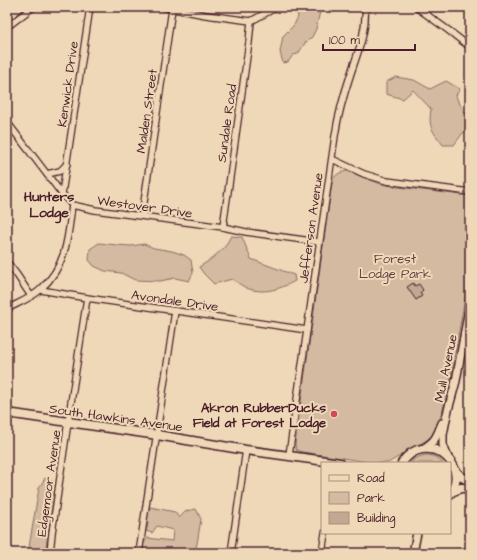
<svg xmlns="http://www.w3.org/2000/svg" width="477" height="560" font-family="'Architects Daughter',sans-serif">
  <rect width="100%" height="100%" fill="#eed8b7"/>
  <filter id="ink" filterUnits="userSpaceOnUse"><feTurbulence type="fractalNoise" baseFrequency=".025" numOctaves="2"/><feDisplacementMap in="SourceGraphic" scale="8" xChannelSelector="R" yChannelSelector="G"/><feConvolveMatrix kernelMatrix="1 2 1 2 8 2 1 2 1" color-interpolation-filters="sRGB"/></filter>
  <g filter="url(#ink)">
    <g fill="#d3baa0" stroke="#8e6c66">
      <polygon points="296,7 321,7 316,29 312,37 305,43 298,54 293,55 288,62 283,63 280,52 283,36 294,25 298,17"/>
      <path d="M396 77 414 80 430 89 446 81 460 89 456 95 457 99 467 116 470 128 462 134 454 145H443C432 130 428 128 431 109L413 90 403 99 386 94V82Z"/>
      <path d="M347 171 381 184 398 187 470 196V269L450 382 443 409 435 433 430 438 388 463H375L302 452 296 450 295 444 332 183C335 174 338 173 347 171Z"/>
      <path d="M231 236 242 237 251 259 294 275 295 281C280 289 265 294 249 289 243 287 237 282 232 279L214 284 204 274 199 267 210 260 224 248Z"/>
      <polygon points="99,243 117,245 131,246 144,244 154,248 172,251 184,255 191,260 193,273 189,281 175,278 160,281 135,280 121,273 105,271 94,266 89,260 90,249"/>
      <path d="M427 455C434 456 439 458 443 463H410C415 458 420 456 427 455Z"/>
      <polygon points="45,478 50,481 56,483 45,553 28,553 39,488"/>
      <polygon points="150,507 175,512 179,518 186,511 196,509 201,519 197,544 194,553 143,553 143,545 147,538 172,541 173,530 157,526 152,533 146,531 148,525 147,517"/>
    </g>
    <polygon fill="#c2a792" stroke="#4a1f2b" points="413,283 415,286 419,284 423,290 420,293 422,296 416,300 407,287"/>
    <g fill="none" stroke-linecap="round" stroke-linejoin="round">
      <defs>
        <g id="minor">
          <polyline points="163,7 206,15 251,21 277,7"/>
          <polyline points="416,7 448,30 470,47"/>
          <polyline points="7,27 33,7"/>
          <polyline points="7,122 62,194 72,205 95,210 223,227 246,232 319,242"/>
          <polyline points="332,159 364,174 387,181 470,192"/>
          <polyline points="47,174 60,171 67,164"/>
          <polyline points="62,194 90,7"/>
          <polyline points="142,216 172,9"/>
          <polyline points="223,227 249,42 251,21"/>
          <polyline points="7,262 17,275 31,296"/>
          <polyline points="41,290 87,298 307,330"/>
          <path d="M7 309C18 303 32 298 41 289 67 265 68 237 72 205"/>
          <path d="M289 455 335 136C338 115 344 94 351 73 358 52 367 30 365 7"/>
          <polyline points="50,553 52,533 68,422 87,298"/>
          <polyline points="139,553 175,311"/>
          <polyline points="231,553 246,450"/>
          <polyline points="322,553 325,533"/>
          <polyline points="460,553 460,552"/>
        </g>
        <g id="tertiary">
          <path d="M423 449C436 440 436 438 442 423"/>
          <polyline points="448,458 443,445 443,435 447,414 456,381 470,303"/>
          <polyline points="413,553 417,533"/>
        </g>
        <g id="secondary">
          <polyline points="7,413 151,434 246,450 340,463"/>
          <path d="M402 463C424 429 472 462 450 494"/>
          <path d="M455 470C459 476 463 479 470 480"/>
          <polyline points="451,492 461,488 470,488"/>
        </g>
      </defs>
      <use href="#minor" stroke="#4a1f2b" stroke-width="8"/>
      <use href="#tertiary" stroke="#4a1f2b" stroke-width="10"/>
      <use href="#secondary" stroke="#4a1f2b" stroke-width="11"/>
      <use href="#minor" stroke="#eed8b7" stroke-width="5.5"/>
      <use href="#tertiary" stroke="#eed8b7" stroke-width="7"/>
      <use href="#secondary" stroke="#eed8b7" stroke-width="8"/>
    </g>
  </g>
  <circle fill="#d1495b" stroke="#eed8b7" stroke-width="1.5" cx="334" cy="414" r="4"/>
  <g text-anchor="middle" stroke-width="4" stroke-linejoin="round" paint-order="stroke">
    <g font-size="13" fill="#4a1f2b" stroke="#eed8b7">
      <text transform="translate(67 84) rotate(-82)" y="5">Kenwick Drive</text>
      <text transform="translate(146 111) rotate(-82)" y="5">Malden Street</text>
      <text transform="translate(226 123) rotate(-82)" y="5">Sundale Road</text>
      <text transform="translate(145 206) rotate(8)" y="5">Westover Drive</text>
      <text transform="translate(310 228) rotate(-82)" y="5">Jefferson Avenue</text>
      <text transform="translate(175 300) rotate(8)" y="5">Avondale Drive</text>
      <text transform="translate(445 368) rotate(-78)" y="5">Mull Avenue</text>
      <text transform="translate(116 417) rotate(8)" y="5">South Hawkins Avenue</text>
      <text transform="translate(48 483) rotate(-82)" y="5">Edgemoor Avenue</text>
    </g>
    <g font-size="13" fill="#653e42" stroke="#eed8b7">
      <text x="395" y="263">Forest<tspan x="395" dy="15">Lodge Park</tspan></text>
    </g>
    <g font-size="13" font-weight="bold" fill="#4a1f2b" stroke="#eed8b7" text-anchor="end">
      <text x="326" y="412">Akron RubberDucks<tspan x="326" dy="15">Field at Forest Lodge</tspan></text>
    </g>
    <g font-size="14" font-weight="bold" fill="#4a1f2b" stroke="#eed8b7">
      <text x="49" y="201">Hunters<tspan x="49" dy="16">Lodge</tspan></text>
    </g>
  </g>
  <rect width="477" height="560" fill="none" stroke="#eed8b7" stroke-width="24"/>
  <rect x="12" y="12" width="453" height="536" fill="none" stroke="#4a1f2b" stroke-width="1.5" filter="url(#ink)"/>
  <rect x="321" y="462" width="130" height="72" fill="#eed8b7" stroke="#ac8e7f"/>
  <rect x="329" y="475" width="20" height="6" fill="#eed8b7" stroke="#ac8e7f"/>
  <text x="357" y="482" font-size="12" fill="#4a1f2b">Road</text>
  <rect x="329" y="492" width="20" height="12" fill="#d3baa0" stroke="#ac8e7f"/>
  <text x="357" y="502" font-size="12" fill="#4a1f2b">Park</text>
  <rect x="329" y="512" width="20" height="12" fill="#c2a792" stroke="#ac8e7f"/>
  <text x="357" y="522" font-size="12" fill="#4a1f2b">Building</text>
  <path d="M323 44v6h92v-6" fill="none" stroke="#4a1f2b" stroke-width="2"/>
  <text x="329" y="44" font-size="12" fill="#4a1f2b" stroke="#eed8b7" stroke-width="3" paint-order="stroke">100 m</text>
</svg>
